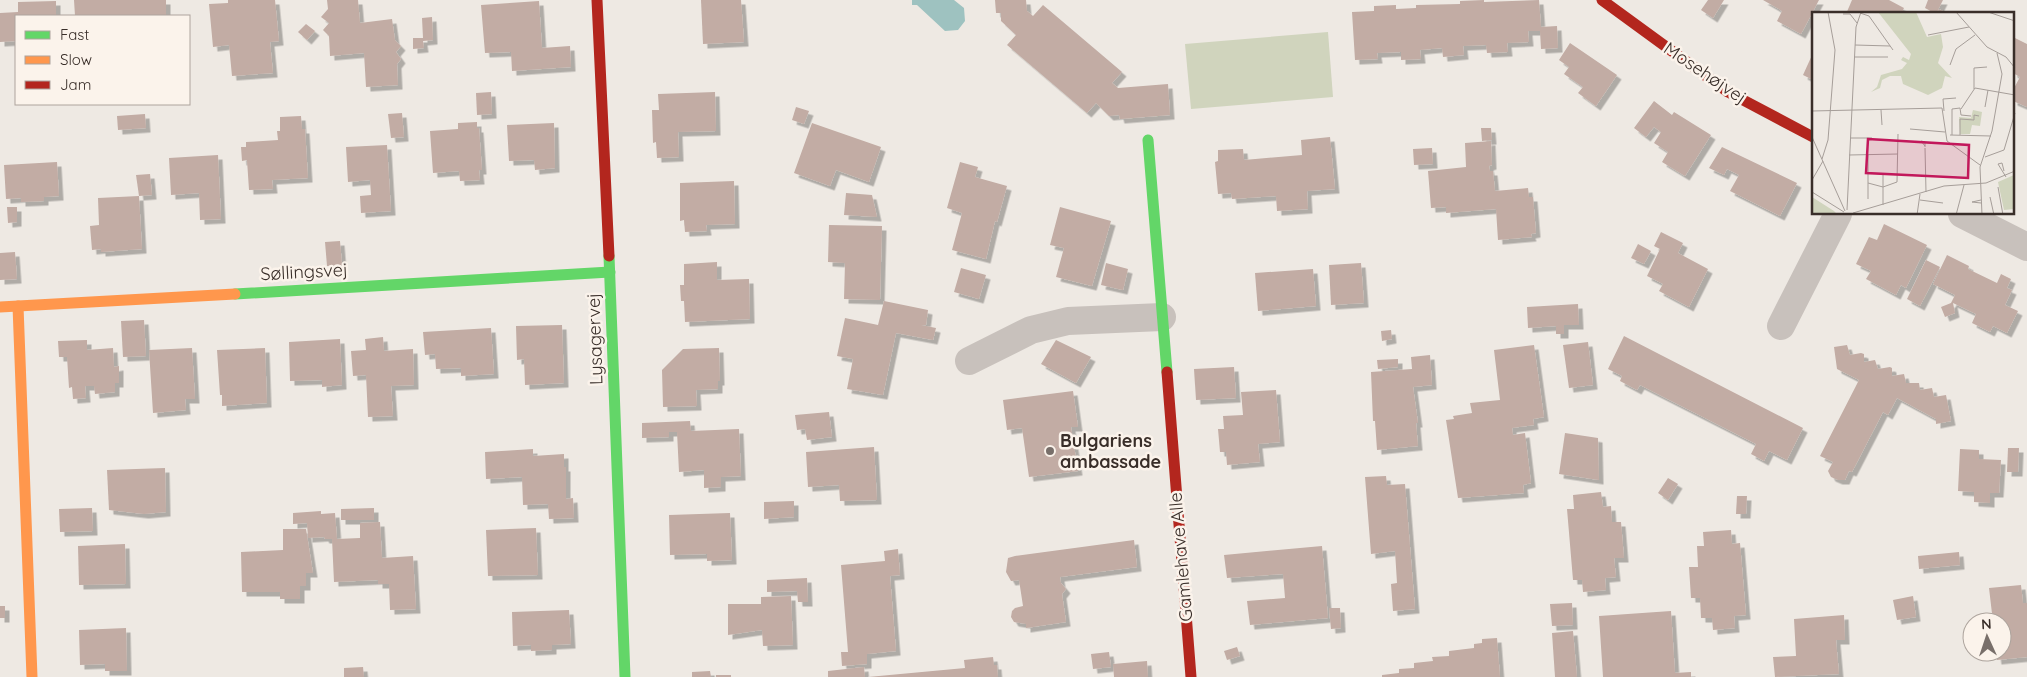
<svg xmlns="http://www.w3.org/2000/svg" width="2027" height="677" font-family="Quicksand,sans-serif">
  <defs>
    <filter id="shadow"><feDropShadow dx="4.5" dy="4.5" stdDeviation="0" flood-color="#0004"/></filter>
  </defs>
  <rect width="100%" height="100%" fill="#eee9e3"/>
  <polygon fill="#d0d4bd" points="1328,32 1333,97 1191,109 1185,44"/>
  <polygon fill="#9ec2c0" points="912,0 954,0 964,8 965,21 958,30 945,31 917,5 912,5"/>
  <g fill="#c2aca4" filter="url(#shadow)">
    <polygon points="74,0 166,0 166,16 75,16"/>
    <polygon points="228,0 275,0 279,41 270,42 273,73 232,76 229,45 213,47 209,4 228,3"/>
    <polygon points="327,0 358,0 360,23 392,19 395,40 401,46 396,52 401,59 397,64 398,85 366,87 364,53 330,56 329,36 323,30 329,23 321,17 328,9"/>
    <polygon points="701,0 741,0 744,42 703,44"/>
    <polygon points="995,0 1026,0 1027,11 1033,16 1043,5 1122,72 1112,83 1118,88 1168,84 1170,115 1120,119 1119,115 1109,116 1096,103 1087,113 1007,45 1016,35 1001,21 1001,13 996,13"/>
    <polygon points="1484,0 1484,2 1539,0 1541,27 1557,26 1558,48 1541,49 1540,31 1528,31 1529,42 1507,43 1508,52 1487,53 1486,45 1463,46 1464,55 1443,57 1442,48 1420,50 1421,59 1401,60 1401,52 1377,53 1378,59 1355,60 1352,12 1374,11 1374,6 1396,5 1396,9 1416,8 1416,5 1460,4 1460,1"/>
    <polygon points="1708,0 1724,0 1713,18 1701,10"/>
    <polygon points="1763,0 1819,0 1801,34 1777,21 1782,11"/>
    <polygon points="1852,0 1889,0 1904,8 1901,14 1846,14"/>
    <polygon points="1928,0 1943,0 1936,14 1925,8"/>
    <polygon points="56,1 56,16 16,16 16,41 0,42 0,13 18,12 18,2"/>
    <polygon points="539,1 542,48 570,46 571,67 512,71 511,52 485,53 481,5"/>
    <polygon points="1939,9 1948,14 1937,14"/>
    <polygon points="432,17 433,40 423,41 424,48 413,49 413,38 423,38 422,18"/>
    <polygon points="306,24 315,31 307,40 298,32"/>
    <polygon points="2013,37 2027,44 2027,107 2013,101 2013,90 2020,77 2013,73"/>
    <polygon points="1570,43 1617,75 1596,106 1578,93 1583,87 1564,74 1569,67 1559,60"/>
    <polygon points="1813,53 1813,80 1803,75"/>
    <polygon points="491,92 492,114 477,115 476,93"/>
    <polygon points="715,92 716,131 678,132 679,157 657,158 656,142 653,143 652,110 659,110 658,94"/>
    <polygon points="1654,101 1672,115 1674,112 1711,135 1685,176 1662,162 1668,152 1654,143 1661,132 1654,127 1646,137 1634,128"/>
    <polygon points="796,107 809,111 804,124 792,120"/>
    <polygon points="402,113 404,137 391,138 388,114"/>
    <polygon points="145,114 146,128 118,130 117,116"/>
    <polygon points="301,116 302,129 305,129 308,178 272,180 273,189 249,190 247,160 242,161 241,147 246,147 246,142 278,140 277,131 280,131 280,117"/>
    <polygon points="477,122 477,128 479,128 482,170 479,170 480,180 460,181 459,171 433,173 430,131 458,129 458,123"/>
    <polygon points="554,123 555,168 535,170 534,160 509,161 507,125"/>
    <polygon points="812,123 881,147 869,182 836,170 830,186 794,173"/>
    <polygon points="1481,128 1491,128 1492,140 1482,141"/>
    <polygon points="1330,137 1335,189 1307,191 1308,209 1277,211 1276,196 1232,199 1231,193 1218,194 1215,162 1218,161 1218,150 1243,149 1244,160 1302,155 1301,140"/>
    <polygon points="1491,141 1492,165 1489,166 1490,171 1493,171 1495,191 1528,188 1529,197 1533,197 1536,233 1531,234 1532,237 1498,240 1496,209 1446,213 1446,207 1431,208 1428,171 1466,167 1465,143"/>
    <polygon points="387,145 391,211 361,213 360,196 371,195 370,180 348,182 346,147"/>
    <polygon points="1722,147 1797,183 1780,216 1730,191 1739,175 1727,169 1724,175 1709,168"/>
    <polygon points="1432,148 1433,164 1414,165 1413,149"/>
    <polygon points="218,155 221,219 200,220 199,193 171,195 169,158"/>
    <polygon points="57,162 59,196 44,197 44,201 21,202 21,198 6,199 4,165"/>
    <polygon points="960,162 978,167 975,177 1007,186 997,222 995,221 986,259 952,250 962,213 947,208"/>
    <polygon points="150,174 152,195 139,196 136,175"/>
    <polygon points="734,181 735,224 706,225 707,231 685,232 684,220 680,221 680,183"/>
    <polygon points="846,193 872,195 877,217 844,215"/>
    <polygon points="139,196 142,249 101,252 101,249 92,250 90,226 99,225 98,198"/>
    <polygon points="7,207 17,207 17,222 8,223"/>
    <polygon points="1060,207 1111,221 1092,286 1056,277 1064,248 1050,245"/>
    <polygon points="1884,224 1927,245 1906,288 1901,285 1896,295 1866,279 1871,271 1856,264 1869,237 1877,240"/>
    <polygon points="829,225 882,226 880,300 844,299 845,263 828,262"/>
    <polygon points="1661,232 1683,243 1678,253 1708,269 1689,307 1659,291 1663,284 1647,276 1660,249 1654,246"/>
    <polygon points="340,241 342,265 327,266 325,242"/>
    <polygon points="1638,244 1651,251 1644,264 1631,258"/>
    <polygon points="15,252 17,279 0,280 0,253"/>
    <polygon points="1947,255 1969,266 1968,269 1997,283 2001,274 2011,279 2007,288 2012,290 2005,305 2018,311 2007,333 1993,326 1990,332 1972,323 1976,314 1953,303 1955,313 1945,317 1941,307 1951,303 1955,295 1933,284"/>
    <polygon points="1926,260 1940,267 1920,306 1907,299"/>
    <polygon points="717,262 717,280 749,279 750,319 685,322 684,301 681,301 680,285 684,285 684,264"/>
    <polygon points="1106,263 1128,269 1123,290 1101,285"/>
    <polygon points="1361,263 1364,303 1331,305 1329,265"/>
    <polygon points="961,268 986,275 979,299 954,292"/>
    <polygon points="1313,269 1316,306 1258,311 1255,273"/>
    <polygon points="884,301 928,310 926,325 921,325 936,328 933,340 896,333 883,395 847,389 853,359 837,356 845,318 878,325"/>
    <polygon points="1578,304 1579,325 1564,325 1564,334 1556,334 1556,326 1528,328 1527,307"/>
    <polygon points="144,320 146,356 123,357 121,321"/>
    <polygon points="562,325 564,383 525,385 524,359 517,360 516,326"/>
    <polygon points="491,328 494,374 461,376 461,368 436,369 435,354 425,355 423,332"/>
    <polygon points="1391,330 1392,339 1382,341 1381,331"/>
    <polygon points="1624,336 1803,428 1787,460 1769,451 1764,461 1751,454 1756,444 1640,385 1637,390 1620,381 1622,376 1608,369"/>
    <polygon points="383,337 384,351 413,349 414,385 391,386 393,416 368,417 366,375 353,376 351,351 366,350 365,339"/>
    <polygon points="340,339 342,385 322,387 322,380 290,381 289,342"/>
    <polygon points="87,340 87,350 113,348 114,367 119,366 119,383 115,383 115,392 95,394 94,386 85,386 86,398 73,399 72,387 69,388 67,357 59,357 58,341"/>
    <polygon points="1056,340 1091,357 1076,383 1041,364"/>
    <polygon points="1588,342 1593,385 1569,388 1563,345"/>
    <polygon points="1534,345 1544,417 1533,419 1534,425 1512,428 1513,435 1525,433 1531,483 1523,485 1524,493 1458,498 1446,420 1454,419 1453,416 1472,413 1470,403 1500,400 1494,350"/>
    <polygon points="1847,345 1850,355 1861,353 1864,354 1864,362 1875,360 1878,369 1890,367 1892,368 1892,376 1904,374 1906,383 1919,383 1920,390 1932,388 1934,397 1946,395 1951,421 1936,424 1936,419 1897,398 1888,415 1883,412 1852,472 1849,471 1845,480 1838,480 1831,477 1828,471 1833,462 1820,456 1859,380 1837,369 1834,347"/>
    <polygon points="192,348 195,399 185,399 186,410 153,413 149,350"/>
    <polygon points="265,348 267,403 222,406 222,395 220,395 217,350"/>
    <polygon points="719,348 720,381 718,381 718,389 696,390 697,406 663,407 662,370 683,349"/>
    <polygon points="1430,355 1432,385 1413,387 1418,423 1416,423 1418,446 1377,450 1375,421 1373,421 1371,372 1412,369 1411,357"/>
    <polygon points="1398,359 1398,367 1378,369 1377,360"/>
    <polygon points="1234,367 1236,398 1196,400 1194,369"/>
    <polygon points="1276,390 1280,442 1258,444 1260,462 1227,465 1226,452 1220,452 1218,429 1224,429 1223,416 1243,415 1241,392"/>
    <polygon points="1073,391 1078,427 1071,427 1078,471 1029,477 1022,428 1007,430 1003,400"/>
    <polygon points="829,412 832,437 807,440 805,429 797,430 795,415"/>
    <polygon points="690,421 691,431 739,429 741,476 721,477 721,487 704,488 704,470 679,472 677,432 669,432 669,437 642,438 642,423"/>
    <polygon points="1565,433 1598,438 1599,480 1559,474"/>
    <polygon points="874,447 877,500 840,501 839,485 808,487 806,452"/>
    <polygon points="2008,448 2019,448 2018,472 2007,472"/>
    <polygon points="533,449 533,456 564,454 564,467 566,467 566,499 573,498 574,518 549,519 548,504 523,505 522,477 486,479 485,452"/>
    <polygon points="1960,449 1979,450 1979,459 2001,460 1999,493 1990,493 1990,503 1974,502 1974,492 1958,491"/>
    <polygon points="165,468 166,512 144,514 109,510 107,470"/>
    <polygon points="1386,476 1387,485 1405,484 1415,609 1393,611 1391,584 1397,583 1395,551 1371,554 1365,477"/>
    <polygon points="1668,478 1678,484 1668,500 1658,493"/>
    <polygon points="1601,492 1603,507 1611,506 1612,522 1621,522 1624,558 1614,558 1616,577 1605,578 1606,590 1583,592 1582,580 1573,580 1567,509 1574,509 1573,495"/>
    <polygon points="1737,496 1747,496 1746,514 1736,514"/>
    <polygon points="794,501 794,517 764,519 764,502"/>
    <polygon points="92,508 93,531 60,532 59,509"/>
    <polygon points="374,508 374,520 341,520 341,509"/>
    <polygon points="321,511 321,514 335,513 337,539 360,538 360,523 380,522 382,558 413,556 416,609 390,610 389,584 378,584 378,580 334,582 332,539 325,539 324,537 308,538 307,523 293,524 293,513"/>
    <polygon points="730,513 732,560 707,561 707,554 670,555 669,515"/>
    <polygon points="536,528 538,575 488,576 486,530"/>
    <polygon points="283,529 306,529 313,573 306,573 306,586 300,586 300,599 280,599 280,592 242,592 241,552 283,550"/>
    <polygon points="1731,530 1732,544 1740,543 1746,615 1734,616 1735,628 1713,630 1712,618 1701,618 1700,598 1691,598 1689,567 1698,567 1697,546 1704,546 1703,532"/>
    <polygon points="1134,540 1137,567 1060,577 1061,583 1066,589 1062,594 1066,622 1026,628 1026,624 1014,622 1011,617 1012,611 1015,608 1023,606 1019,580 1011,581 1006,572 1008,558 1015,556"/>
    <polygon points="125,544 126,584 79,585 78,546"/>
    <polygon points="1322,546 1328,618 1250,625 1247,601 1285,598 1283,574 1227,578 1224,555"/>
    <polygon points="898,549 900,575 890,576 896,651 867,654 867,664 842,666 841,652 848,652 841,565 885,561 884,551"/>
    <polygon points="1959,552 1960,565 1919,569 1918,556"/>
    <polygon points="807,578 808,602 798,602 797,591 767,592 767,580"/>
    <polygon points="2021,585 2023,603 2027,603 2027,657 1997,660 1996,652 2002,652 2002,622 1993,622 1989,588"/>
    <polygon points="791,596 793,645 763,646 762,630 728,635 728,604 761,604 761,597"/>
    <polygon points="1913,596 1916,617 1897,620 1893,600"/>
    <polygon points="1572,603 1573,625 1552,626 1550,604"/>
    <rect x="0" y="606" width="5" height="12"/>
    <polygon points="1329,608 1340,608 1341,628 1331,629"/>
    <polygon points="569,610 571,644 552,645 552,650 531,651 531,645 513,646 512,612"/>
    <polygon points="1671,611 1675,673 1691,672 1691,677 1603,677 1599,616"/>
    <polygon points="1844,615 1845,640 1836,640 1839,674 1775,677 1773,657 1796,656 1794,619"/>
    <polygon points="126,628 127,671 105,671 105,664 80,665 79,630"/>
    <polygon points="1573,631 1577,677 1555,677 1552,633"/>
    <polygon points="1497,638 1500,677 1382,677 1382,675 1399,673 1399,669 1414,668 1414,663 1433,661 1432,657 1449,656 1449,651 1474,648 1474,644 1482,643 1482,639"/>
    <polygon points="1237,647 1240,656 1227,660 1224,651"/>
    <polygon points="1109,652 1111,667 1093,669 1091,654"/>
    <polygon points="993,657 994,665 997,665 998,677 868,677 965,668 964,660"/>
    <polygon points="1147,661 1148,677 1114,677 1113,664"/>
    <polygon points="363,667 364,677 344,677 344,668"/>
    <polygon points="864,667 865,677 828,677 828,671"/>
    <polygon points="710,671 711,677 692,677 692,672"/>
    <rect x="716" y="675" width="15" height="2"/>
  </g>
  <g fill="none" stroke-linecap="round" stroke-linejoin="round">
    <g stroke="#c8c1bc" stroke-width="28">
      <polyline points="1962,214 2027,247"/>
      <polyline points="1781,326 1838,214"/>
      <polyline points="969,361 1031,330 1068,321 1162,317"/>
    </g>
    <g stroke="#63d668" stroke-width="11">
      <polyline points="1148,140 1167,372"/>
      <polyline points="609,256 625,677"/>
      <polyline points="235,294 610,272"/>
    </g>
    <g stroke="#ff974d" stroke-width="11">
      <polyline points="18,306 32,677"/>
      <polyline points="0,307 235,294"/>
    </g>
    <g stroke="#b3261e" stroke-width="11">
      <polyline points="597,0 609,256"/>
      <polyline points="1602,0 1728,92 1813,137"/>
      <polyline points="1167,372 1191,677"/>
    </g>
  </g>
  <circle fill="#786f6a" stroke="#fbf3eb" stroke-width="2" cx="1050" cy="451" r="5"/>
  <g text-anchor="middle" stroke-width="5" stroke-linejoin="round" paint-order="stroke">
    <g font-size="18" fill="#392e29" stroke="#fbf3eb">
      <text transform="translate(1705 73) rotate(34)" y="6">Mosehøjvej</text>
      <text transform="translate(304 272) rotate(-3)" y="6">Søllingsvej</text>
      <text transform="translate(595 339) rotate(-92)" y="6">Lysagervej</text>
      <text transform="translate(1181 557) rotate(-95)" y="6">Gamlehave Alle</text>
    </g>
    <g font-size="18" font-weight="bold" fill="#392e29" stroke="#fbf3eb" text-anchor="start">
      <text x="1060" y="447">Bulgariens<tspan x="1060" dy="21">ambassade</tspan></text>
    </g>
  </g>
  <g transform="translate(1812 12)">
    <rect width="202" height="202" fill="#eee9e3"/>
    <path d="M66 0H104L115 25 129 22 131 35 126 51 140 66 133 64 130 76 116 83 91 72 89 64H78L70 68 68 76 59 80 65 75 69 63 90 57 95 51 89 48 91 45 97 48 99 42ZM161 98 170 100 168 114 160 113 158 122H148L147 105 159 106ZM202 163V197L192 198 186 170ZM0 185 22 199 25 202H0Z" fill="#d0d4bd"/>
    <path fill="none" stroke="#a69e99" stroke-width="1" d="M144 0 175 35 194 45 203 56M176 0 203 9M48 1 57 4 81 38M31 2H38L45 11M116 23 157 15M43 33 78 34M42 45H76M138 53 144 37 163 23M162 77V56L175 55M173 95 176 78M149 97 163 76 203 83M69 98 70 113M0 99 130 96 135 129 168 153M132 99 131 87 144 86M98 117 133 120M138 123 179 124M140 123V97L148 96 149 103 159 104M148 123V107L162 108V103L167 104M0 125 33 199M38 126H60M113 135V130L109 129 113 134M113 136 114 180M37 143 86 142M173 145 192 138 203 101M10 147 16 128 23 38 16 0M192 159 190 151 186 152 194 165M71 163V193M0 168 11 149M56 171 71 175 85 170 86 122M186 175 191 203M0 180 32 200M178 185 182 203M56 187V143M108 188 131 191M169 188 160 190 169 191M35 198 44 15 49 0M41 201 132 174 174 171 203 159M105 203 108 182M144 203 152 173M170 203 168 155 180 119 190 62 185 41"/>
    <path fill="#c2185b" fill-opacity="0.15" stroke="#c2185b" stroke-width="2.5" d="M56 127 157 133 156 166 54 161Z"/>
    <rect width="202" height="202" fill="none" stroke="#392e29" stroke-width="2.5"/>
  </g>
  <rect x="15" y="15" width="175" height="90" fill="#fbf3eb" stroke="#ada49d"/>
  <rect x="25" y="31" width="25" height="8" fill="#63d668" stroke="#ada49d"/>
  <text x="60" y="40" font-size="15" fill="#392e29">Fast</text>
  <rect x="25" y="56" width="25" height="8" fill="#ff974d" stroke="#ada49d"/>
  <text x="60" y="65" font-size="15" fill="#392e29">Slow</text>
  <rect x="25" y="81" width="25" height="8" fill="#b3261e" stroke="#ada49d"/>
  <text x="60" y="90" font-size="15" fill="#392e29">Jam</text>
  <g transform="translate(1987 637) rotate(357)"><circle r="24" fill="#fbf3eb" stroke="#ada49d"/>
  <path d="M0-4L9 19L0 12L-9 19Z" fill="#786f6a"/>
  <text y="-8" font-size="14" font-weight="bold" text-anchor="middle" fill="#392e29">N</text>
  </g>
</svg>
